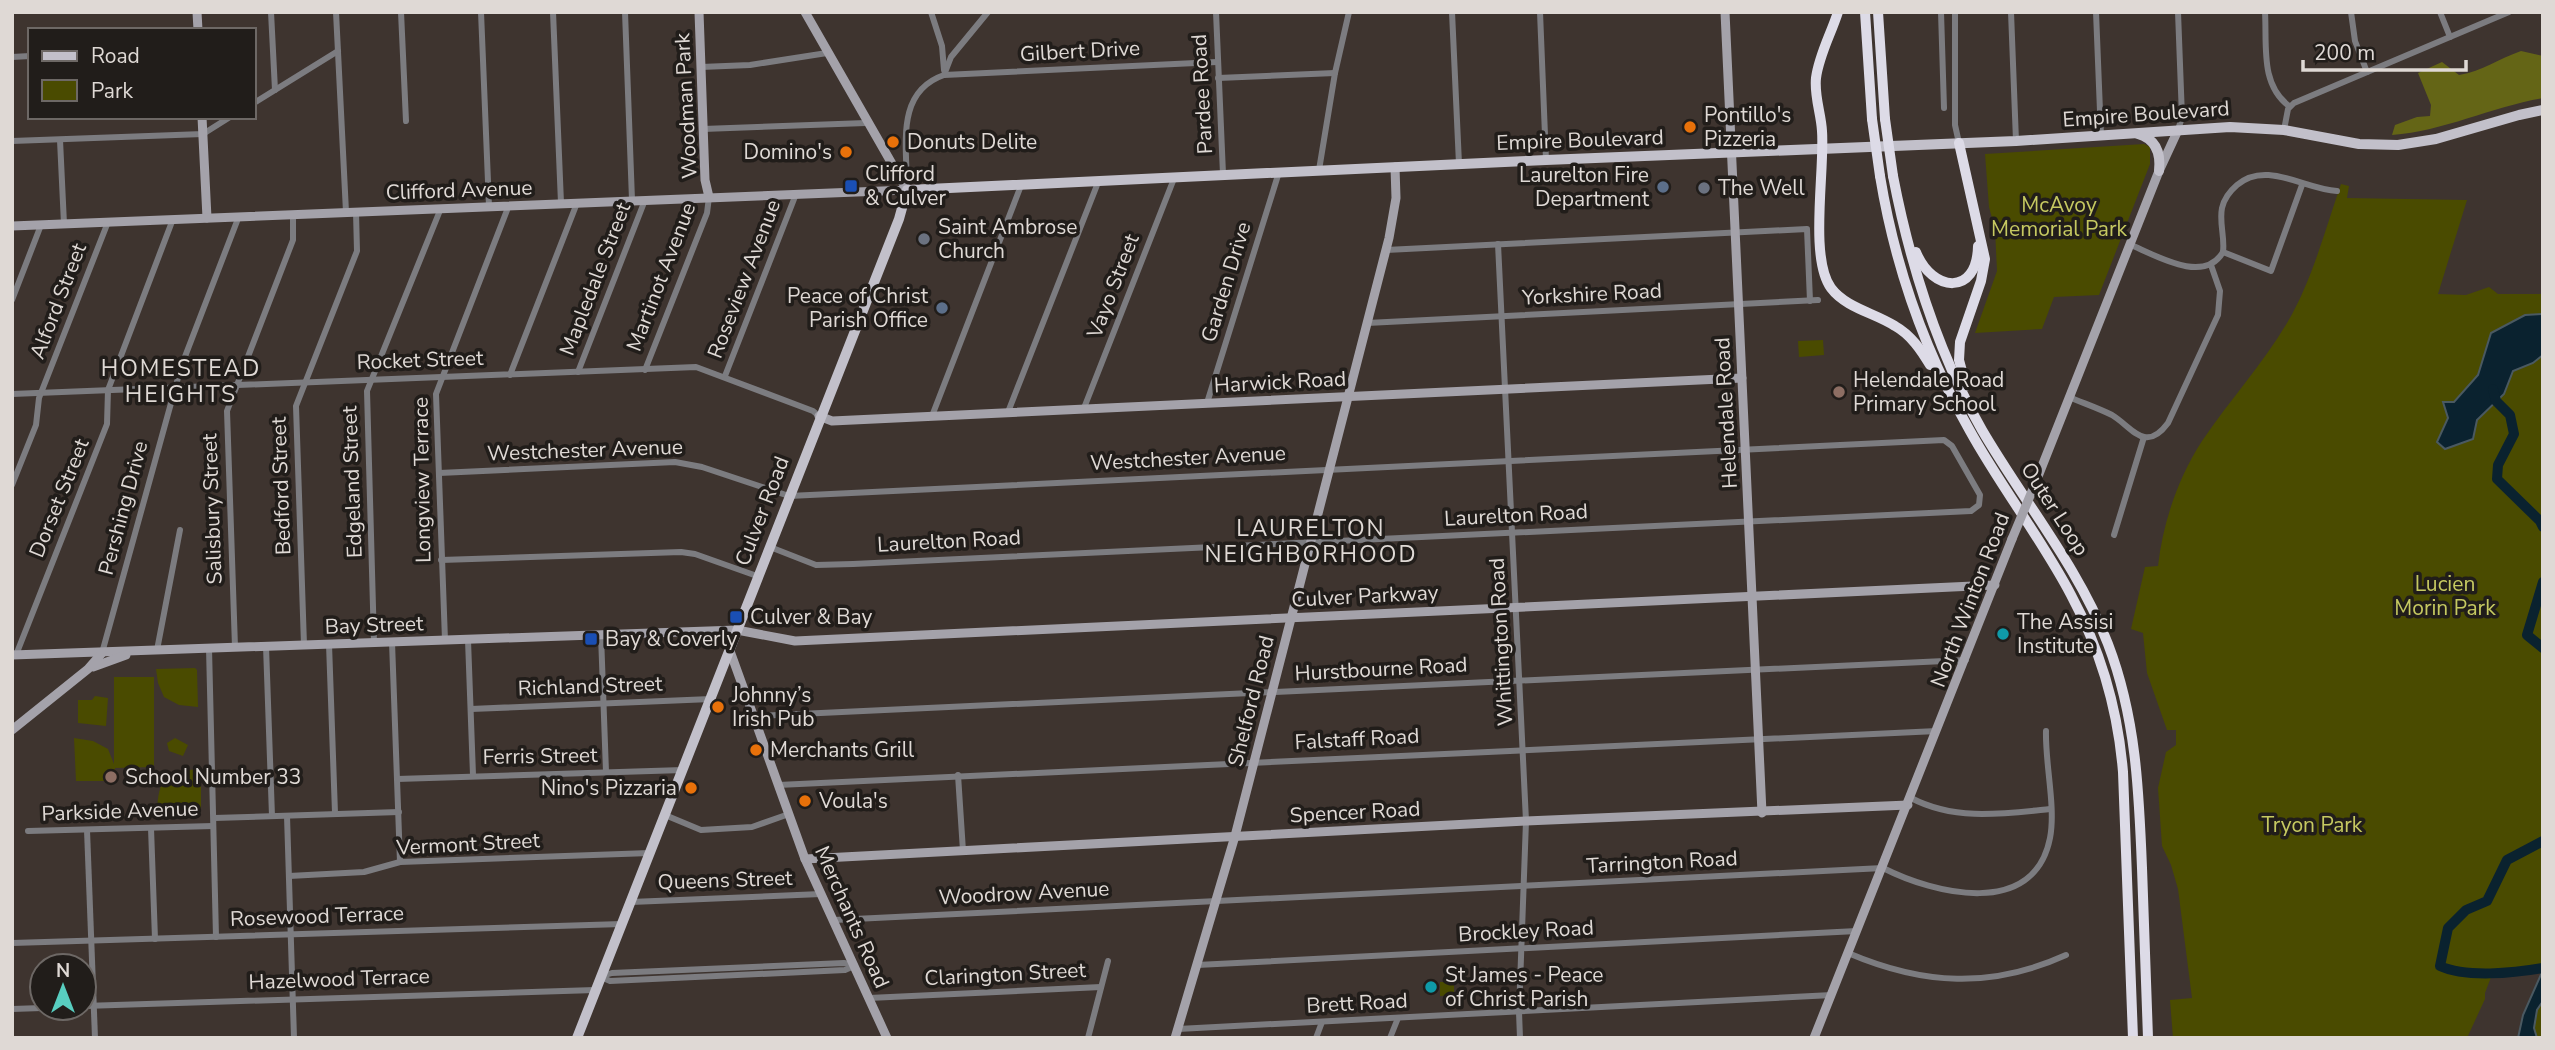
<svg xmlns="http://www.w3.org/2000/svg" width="2555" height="1050" font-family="'Nunito Sans',sans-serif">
  <rect width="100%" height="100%" fill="#3e342f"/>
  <g fill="#4a4b00">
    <polygon points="2144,144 2150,147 2150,164 2099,295 2054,297 2042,329 1975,333 1997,271 1995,229 1989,207 1985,154"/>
    <path d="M2341 184 2349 186 2347 198 2467 200 2438 294 2466 295 2489 287 2498 294H2543V968L2518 972H2493L2485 993V999L2467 1038H2173L2170 1000 2192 998 2178 889 2171 865 2162 846 2158 788 2166 752 2176 745V730H2167L2147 673 2143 633 2131 629 2145 567 2158 566C2163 522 2178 478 2202 441 2229 401 2262 365 2287 323 2312 281 2325 230 2341 184Z"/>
    <polygon points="1823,340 1824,355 1799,357 1798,341"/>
    <polygon points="195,668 197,670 198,707 179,705 164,697 158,683 156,669"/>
    <polygon points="114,677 154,677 154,767 115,768 116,781 76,781 74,738 93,741 108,749 114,764"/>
    <polygon points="95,696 108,698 106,726 78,723 78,700 92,700"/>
    <polygon points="175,738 188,745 183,756 169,751 167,743"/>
    <path d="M201 769V811L157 813C158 777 166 771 201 769Z"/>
    <polygon points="1440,982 1454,982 1454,995 1440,996"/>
    <polygon points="2543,988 2543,1038 2530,1038"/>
  </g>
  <path fill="#646516" d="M2521 51 2543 56V98C2491 107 2444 131 2392 135L2395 125 2417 117 2430 116 2431 105 2418 73 2442 62 2459 75C2483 71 2498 59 2521 51Z"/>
  <g fill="#0a222f" stroke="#4a5961" stroke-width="2">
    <polygon points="2543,314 2543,355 2533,363 2513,371 2504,394 2477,420 2473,439 2445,449 2437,442 2448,418 2443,402 2454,402 2478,375 2491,333 2525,315"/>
    <polygon points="2543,970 2543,1001 2537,1010 2534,1028 2537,1038 2518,1038 2523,1015"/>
  </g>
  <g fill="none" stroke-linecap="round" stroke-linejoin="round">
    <g stroke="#0a222f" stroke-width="10">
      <polyline points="2493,389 2496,401 2510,415 2514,434 2498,465 2497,479 2540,521 2543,527"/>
      <polyline points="2543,582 2527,635 2543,648"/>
      <path d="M2543 841 2507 860 2487 901 2466 910 2448 928 2440 966C2466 978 2514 973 2543 968"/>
    </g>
    <g stroke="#7c7c80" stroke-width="6">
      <polyline points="271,12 275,90"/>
      <polyline points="336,12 346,212"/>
      <polyline points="401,12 406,121"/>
      <polyline points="481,12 489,206"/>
      <polyline points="553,12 561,203"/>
      <polyline points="625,12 632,200"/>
      <polyline points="931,12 942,46 944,70"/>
      <polyline points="1216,12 1223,174"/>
      <polyline points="1452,12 1459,164"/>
      <polyline points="1540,12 1546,160"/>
      <polyline points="1941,12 1944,108"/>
      <polyline points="1955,12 1955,125 1959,143"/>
      <polyline points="2011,12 2016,141"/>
      <polyline points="2096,12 2101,136"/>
      <path d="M2265 12C2267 46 2260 84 2289 106"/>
      <polyline points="2351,12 2355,41 2367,72"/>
      <polyline points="2440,12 2450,37"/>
      <polyline points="12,57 30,56"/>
      <polyline points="701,67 750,65 827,53"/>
      <polyline points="944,75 951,57 988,12"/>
      <polyline points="1218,78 1335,73"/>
      <polyline points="254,103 338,51"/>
      <polyline points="703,129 866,123"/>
      <polyline points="2178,130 2182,117 2178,12"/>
      <polyline points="2284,130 2288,109 2294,103 2509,12"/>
      <polyline points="60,140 64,224"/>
      <polyline points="12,141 203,134 230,117"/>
      <polyline points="1319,170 1335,73 1349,12"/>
      <path d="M907 188C907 146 895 92 944 75L1217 62"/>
      <polyline points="1498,244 1526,821 1519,1012 1520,1038"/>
      <path d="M2129 244C2155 255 2204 285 2223 252"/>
      <polyline points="1386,250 1807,229 1810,301"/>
      <path d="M2223 252C2225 237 2219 223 2222 208 2224 199 2230 191 2237 185 2266 160 2304 189 2337 191"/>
      <polyline points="2223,252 2271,271 2302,185"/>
      <polyline points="12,300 41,225"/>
      <polyline points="1367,323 1818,300"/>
      <polyline points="645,370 707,213 709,197"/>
      <polyline points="578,372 645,200"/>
      <polyline points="510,375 577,203"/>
      <polyline points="725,376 796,194"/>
      <polyline points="12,394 696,367 813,411 819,416"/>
      <path d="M2069 397C2083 403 2098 408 2112 415 2132 427 2145 454 2168 423L2218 315 2220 291 2211 265"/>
      <polyline points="1207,403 1279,172"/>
      <polyline points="1084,408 1175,176"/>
      <polyline points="1008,412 1099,180"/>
      <polyline points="932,416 1022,183"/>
      <polyline points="439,473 675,462 702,467 789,496 1944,440 1952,446 1980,495 1979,505 1971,511 853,564 816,565 770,547"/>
      <polyline points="12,485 36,425 39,398 108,222"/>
      <polyline points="2114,535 2144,437"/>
      <polyline points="441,560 681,552 695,554 757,576"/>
      <polyline points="601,635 606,772"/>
      <polyline points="445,640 436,394 509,205"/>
      <polyline points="468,640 473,775"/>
      <polyline points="392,642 400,862"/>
      <polyline points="374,643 367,391 441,208"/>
      <polyline points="329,644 335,813"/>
      <polyline points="304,645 296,406 357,251 356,212"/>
      <polyline points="266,646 272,816"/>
      <polyline points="235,647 227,411 293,240 293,214"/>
      <polyline points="209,648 216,937"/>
      <polyline points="157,650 180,530"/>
      <polyline points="102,653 181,367 239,216"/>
      <polyline points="16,655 107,424 108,390 173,219"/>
      <polyline points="471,709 711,699"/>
      <polyline points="755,716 1966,660"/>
      <polyline points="958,775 963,851"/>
      <polyline points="397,779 683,770"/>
      <polyline points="778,785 1937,731"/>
      <path d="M1911 798C1955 821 2002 814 2050 809"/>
      <polyline points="665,815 701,830 752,827 789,814"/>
      <polyline points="287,816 294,1038"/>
      <polyline points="214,818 399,812"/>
      <polyline points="151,828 155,939"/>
      <polyline points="87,830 95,1038"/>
      <polyline points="28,831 213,826"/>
      <polyline points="289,876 364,872 400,862 650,853"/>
      <polyline points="631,902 821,894"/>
      <path d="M834 920 1883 868C1934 894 2034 919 2050 838 2056 807 2045 764 2046 731"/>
      <polyline points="12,943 622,924"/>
      <path d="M1848 953C1923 985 1991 989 2066 955"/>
      <polyline points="1197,965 1857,931"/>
      <polyline points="602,976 612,973 844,963 853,965"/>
      <polyline points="601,977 610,981 845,970 854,966"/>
      <polyline points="869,998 1101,987"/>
      <polyline points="84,1006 595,990"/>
      <polyline points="12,1009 42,1008"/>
      <polyline points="1178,1029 1832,995"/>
      <polyline points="1088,1038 1108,961"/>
      <polyline points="1316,1038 1322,1022"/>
      <polyline points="1390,1038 1398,1018"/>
    </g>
    <g stroke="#a4a2aa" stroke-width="9">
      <polyline points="197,12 198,30"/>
      <polyline points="699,12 705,180 709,197"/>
      <polyline points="1725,12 1762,813"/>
      <polyline points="202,117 207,218"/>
      <polyline points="12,226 907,190 805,12"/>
      <polyline points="819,416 832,421 1742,378"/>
      <polyline points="2035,484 2159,171 2178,130"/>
      <polyline points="730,651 805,859 887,1038"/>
      <polyline points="12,655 737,630 795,641 1995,585"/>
      <polyline points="93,667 126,655"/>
      <polyline points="12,730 88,669 102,653"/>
      <polyline points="805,859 1526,821 1908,805"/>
      <polyline points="1175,1038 1235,836 1389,238 1396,198 1395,167"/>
      <polyline points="1814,1038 2012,539"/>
    </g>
    <g stroke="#c2c0ca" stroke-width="10">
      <path d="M2138 134C2156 139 2161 153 2159 171"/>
      <polyline points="577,1038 899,219 907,190 1546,160 2016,141 2230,127 2284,130 2359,144 2398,145 2436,139 2519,115 2543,110"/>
    </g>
    <g stroke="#dddbe7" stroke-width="10">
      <path d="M1838 12C1831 34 1819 55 1816 78 1814 96 1821 113 1822 131 1825 170 1809 258 1831 288 1846 308 1875 313 1895 326 1911 335 1921 350 1930 365"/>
      <polyline points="1865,12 1872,119"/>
      <polyline points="1878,12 1885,119"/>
      <polyline points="1959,143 1985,259 1981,281 1960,342 1959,360 1966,386"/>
      <path d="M1880 176C1895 267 1925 352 1970 431 2001 487 2041 538 2071 595 2100 649 2118 711 2123 772L2133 1038"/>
      <path d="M1893 176C1910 264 1937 351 1982 430 2024 502 2078 566 2108 644 2136 717 2139 791 2142 868 2144 925 2146 981 2148 1038"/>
      <path d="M1916 252C1932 292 1977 297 1978 246"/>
    </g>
    <polyline stroke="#a4a2aa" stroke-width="9" points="2012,539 2035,484"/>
    <g stroke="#dddbe7" stroke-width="10">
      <polyline points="1872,119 1880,176"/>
      <polyline points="1885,119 1893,176"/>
    </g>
  </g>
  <g fill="#e8710a" stroke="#211d1a" stroke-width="2.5">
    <circle cx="1690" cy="127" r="7"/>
    <circle cx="893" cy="142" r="7"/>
    <circle cx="846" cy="152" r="7"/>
    <circle cx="718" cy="707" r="7"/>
    <circle cx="756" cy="750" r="7"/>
    <circle cx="691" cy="788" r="7"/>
    <circle cx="805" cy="801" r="7"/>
  </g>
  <g fill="#1a4fb4" stroke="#211d1a" stroke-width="2.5">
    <rect x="844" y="179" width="14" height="14" rx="3.5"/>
    <rect x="729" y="610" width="14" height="14" rx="3.5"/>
    <rect x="584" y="632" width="14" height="14" rx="3.5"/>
  </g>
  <g fill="#5c6f8a" stroke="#211d1a" stroke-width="2.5">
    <circle cx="1663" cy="187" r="7"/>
    <circle cx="942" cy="308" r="7"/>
  </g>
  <g fill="#6b7280" stroke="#211d1a" stroke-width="2.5">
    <circle cx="1704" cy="188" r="7"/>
    <circle cx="924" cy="239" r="7"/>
  </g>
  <g fill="#8d6e63" stroke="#211d1a" stroke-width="2.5">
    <circle cx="1839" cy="392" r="7"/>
    <circle cx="111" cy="777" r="7"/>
  </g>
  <g fill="#0f9aa8" stroke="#211d1a" stroke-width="2.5">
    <circle cx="2003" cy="634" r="7"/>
    <circle cx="1431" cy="987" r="7"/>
  </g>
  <g text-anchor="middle" stroke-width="7" stroke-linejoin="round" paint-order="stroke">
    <g font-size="21" fill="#dfd9d5" stroke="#211d1a">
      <text transform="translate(1080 51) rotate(-3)" y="7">Gilbert Drive</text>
      <text transform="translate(1202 94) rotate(-93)" y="7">Pardee Road</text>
      <text transform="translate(686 106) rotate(-93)" y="7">Woodman Park</text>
      <text transform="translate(2146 114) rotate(-4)" y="7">Empire Boulevard</text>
      <text transform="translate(1580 140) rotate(-2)" y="7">Empire Boulevard</text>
      <text transform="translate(459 190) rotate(-2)" y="7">Clifford Avenue</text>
      <text transform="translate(661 277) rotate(-69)" y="7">Martinot Avenue</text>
      <text transform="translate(595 279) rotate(-69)" y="7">Mapledale Street</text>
      <text transform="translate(744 279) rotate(-69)" y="7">Roseview Avenue</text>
      <text transform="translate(1226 282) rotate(-73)" y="7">Garden Drive</text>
      <text transform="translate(1113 286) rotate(-69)" y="7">Vayo Street</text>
      <text transform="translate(1592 294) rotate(-3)" y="7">Yorkshire Road</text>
      <text transform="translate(58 301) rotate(-69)" y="7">Alford Street</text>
      <text transform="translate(420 360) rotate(-2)" y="7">Rocket Street</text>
      <text transform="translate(1280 382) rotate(-3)" y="7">Harwick Road</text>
      <text transform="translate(1726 413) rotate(-93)" y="7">Helendale Road</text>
      <text transform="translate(585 450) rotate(-2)" y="7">Westchester Avenue</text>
      <text transform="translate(1188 458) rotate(-3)" y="7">Westchester Avenue</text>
      <text transform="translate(422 480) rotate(-91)" y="7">Longview Terrace</text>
      <text transform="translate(352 482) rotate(-92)" y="7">Edgeland Street</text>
      <text transform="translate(281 486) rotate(-92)" y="7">Bedford Street</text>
      <text transform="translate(59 498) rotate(-68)" y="7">Dorset Street</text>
      <text transform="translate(123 508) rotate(-75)" y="7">Pershing Drive</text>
      <text transform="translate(212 509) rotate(-92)" y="7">Salisbury Street</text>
      <text transform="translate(2055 509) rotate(57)" y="7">Outer Loop</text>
      <text transform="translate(762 511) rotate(-69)" y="7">Culver Road</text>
      <text transform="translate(1516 515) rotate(-3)" y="7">Laurelton Road</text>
      <text transform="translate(949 541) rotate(-3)" y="7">Laurelton Road</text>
      <text transform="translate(1365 596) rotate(-3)" y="7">Culver Parkway</text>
      <text transform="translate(1970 600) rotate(-69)" y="7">North Winton Road</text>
      <text transform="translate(374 625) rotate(-2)" y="7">Bay Street</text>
      <text transform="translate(1501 642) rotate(-93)" y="7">Whittington Road</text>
      <text transform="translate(1381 669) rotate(-3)" y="7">Hurstbourne Road</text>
      <text transform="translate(590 686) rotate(-2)" y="7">Richland Street</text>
      <text transform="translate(1251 701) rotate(-76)" y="7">Shelford Road</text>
      <text transform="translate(1357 739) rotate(-3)" y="7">Falstaff Road</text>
      <text transform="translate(540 756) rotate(-1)" y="7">Ferris Street</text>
      <text transform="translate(120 811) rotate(-2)" y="7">Parkside Avenue</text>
      <text transform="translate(1355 812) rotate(-3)" y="7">Spencer Road</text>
      <text transform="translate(468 844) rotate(-3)" y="7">Vermont Street</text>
      <text transform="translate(1662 862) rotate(-3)" y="7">Tarrington Road</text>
      <text transform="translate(725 880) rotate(-2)" y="7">Queens Street</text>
      <text transform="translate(1024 893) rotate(-3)" y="7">Woodrow Avenue</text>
      <text transform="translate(317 916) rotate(-2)" y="7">Rosewood Terrace</text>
      <text transform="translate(852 917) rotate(66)" y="7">Merchants Road</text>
      <text transform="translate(1526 931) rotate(-3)" y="7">Brockley Road</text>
      <text transform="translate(1005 974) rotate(-3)" y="7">Clarington Street</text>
      <text transform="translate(339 979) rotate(-2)" y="7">Hazelwood Terrace</text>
      <text transform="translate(1357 1003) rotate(-3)" y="7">Brett Road</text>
    </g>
    <g font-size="21" fill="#dfd9d5" stroke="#211d1a" text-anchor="start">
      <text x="1704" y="122">Pontillo's<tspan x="1704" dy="24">Pizzeria</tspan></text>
      <text x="907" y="149">Donuts Delite</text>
      <text x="832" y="159" text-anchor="end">Domino's</text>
      <text x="865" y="181">Clifford<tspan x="865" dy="24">&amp; Culver</tspan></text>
      <text x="1649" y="182" text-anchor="end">Laurelton Fire<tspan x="1649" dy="24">Department</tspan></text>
      <text x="1718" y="195">The Well</text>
      <text x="938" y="234">Saint Ambrose<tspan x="938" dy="24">Church</tspan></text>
      <text x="928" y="303" text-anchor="end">Peace of Christ<tspan x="928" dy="24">Parish Office</tspan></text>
      <text x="1853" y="387">Helendale Road<tspan x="1853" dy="24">Primary School</tspan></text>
      <text x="750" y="624">Culver &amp; Bay</text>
      <text x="2017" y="629">The Assisi<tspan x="2017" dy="24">Institute</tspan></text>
      <text x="605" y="646">Bay &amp; Coverly</text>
      <text x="732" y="702">Johnny’s<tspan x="732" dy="24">Irish Pub</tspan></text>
      <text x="770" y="757">Merchants Grill</text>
      <text x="125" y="784">School Number 33</text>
      <text x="677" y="795" text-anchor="end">Nino's Pizzaria</text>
      <text x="819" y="808">Voula's</text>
      <text x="1445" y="982">St James - Peace<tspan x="1445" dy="24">of Christ Parish</tspan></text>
    </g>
    <g font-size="21" fill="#c6c961" stroke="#211d1a">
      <text x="2059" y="212">McAvoy<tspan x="2059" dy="24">Memorial Park</tspan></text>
      <text x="2445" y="591">Lucien<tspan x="2445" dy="24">Morin Park</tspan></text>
      <text x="2312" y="832">Tryon Park</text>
    </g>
    <g font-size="23" letter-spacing="2" fill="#dfd9d5" stroke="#211d1a">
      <text x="181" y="376">HOMESTEAD<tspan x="181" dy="26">HEIGHTS</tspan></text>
      <text x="1311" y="536">LAURELTON<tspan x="1311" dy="26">NEIGHBORHOOD</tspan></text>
    </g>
  </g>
  <rect width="2555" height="1050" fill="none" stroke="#dfd9d5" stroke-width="28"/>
  <rect x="28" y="28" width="228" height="91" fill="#211d1a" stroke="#6d6865" stroke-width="2"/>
  <rect x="42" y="51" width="35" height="10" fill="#c2c0ca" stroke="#6d6865" stroke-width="2"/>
  <text x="91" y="63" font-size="21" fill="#dfd9d5">Road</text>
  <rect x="42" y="80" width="35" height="21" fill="#4a4b00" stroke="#6d6865" stroke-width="2"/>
  <text x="91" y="98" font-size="21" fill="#dfd9d5">Park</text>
  <g transform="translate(63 987)"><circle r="33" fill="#211d1a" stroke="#6d6865" stroke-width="2"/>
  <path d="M0-5L12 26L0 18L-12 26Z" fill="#58cec0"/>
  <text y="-10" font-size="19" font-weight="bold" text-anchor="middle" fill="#dfd9d5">N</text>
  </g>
  <path d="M2303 60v10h163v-10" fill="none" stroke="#dfd9d5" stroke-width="3.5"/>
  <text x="2314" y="60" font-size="21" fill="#dfd9d5" stroke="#211d1a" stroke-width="5" paint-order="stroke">200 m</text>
</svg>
